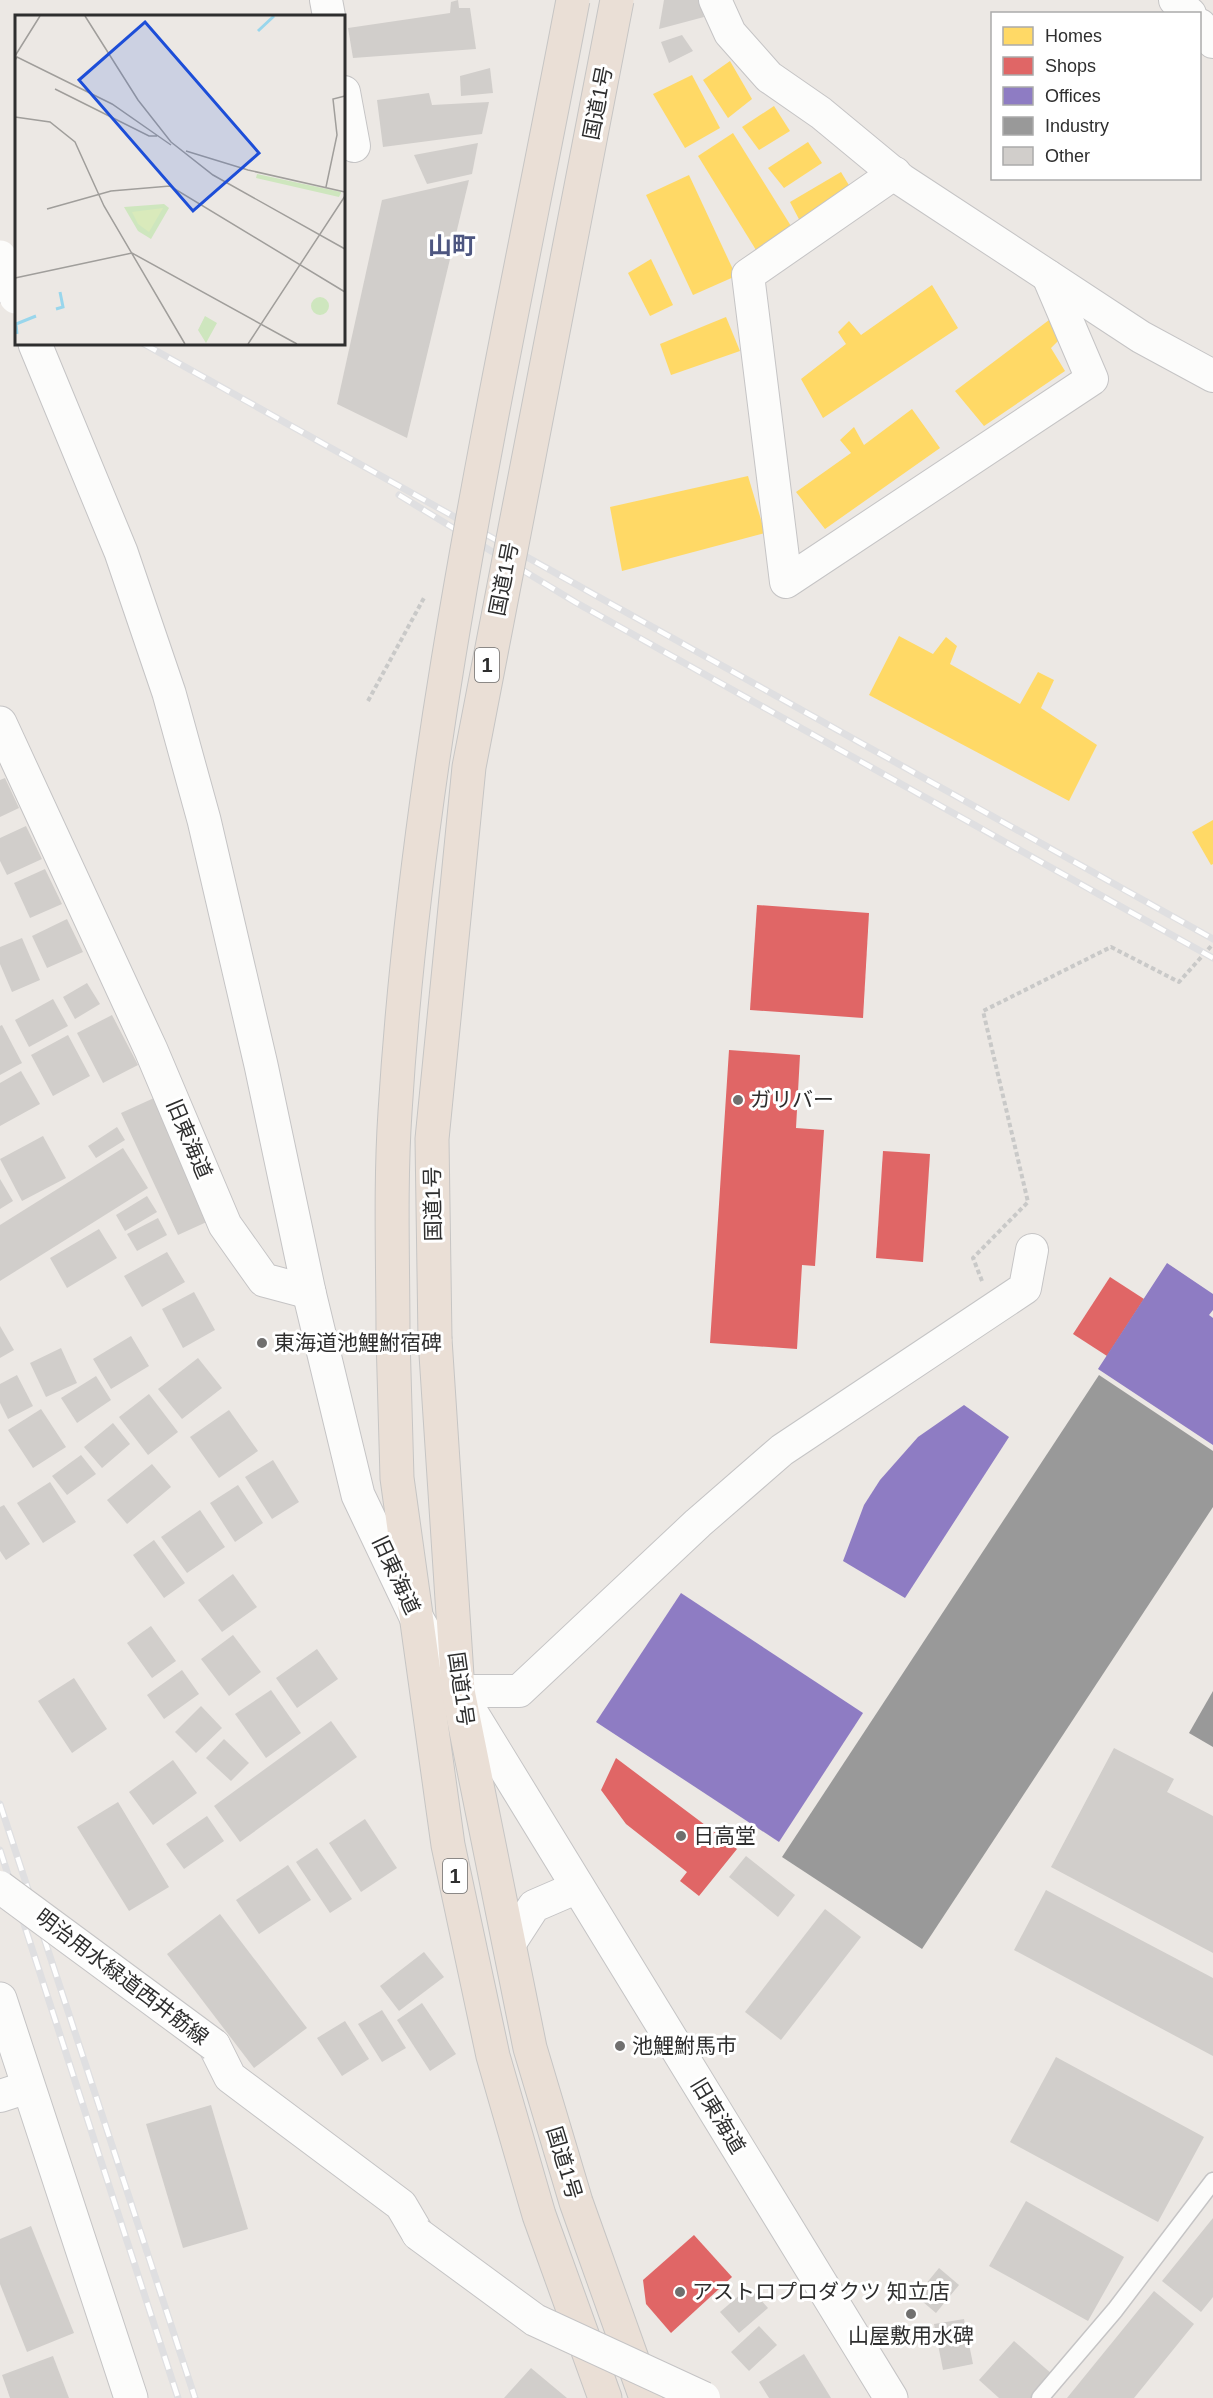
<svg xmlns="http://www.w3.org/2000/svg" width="1213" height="2398" font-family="Arial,'Noto Sans JP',sans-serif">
  <rect width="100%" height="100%" fill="#ece8e4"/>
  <g fill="#ffd966">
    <polygon points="730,61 752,99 728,118 703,80"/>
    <polygon points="692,75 720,128 685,148 653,94"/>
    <polygon points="774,106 790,131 759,150 742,127"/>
    <polygon points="733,133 791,226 756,250 698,156"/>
    <polygon points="808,142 822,163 784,188 768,168"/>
    <polygon points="841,172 853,192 802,225 790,202"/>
    <polygon points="689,175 736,276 693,295 646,195"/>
    <polygon points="651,259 673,305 650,316 628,273"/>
    <polygon points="932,285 958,328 823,418 801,379 846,344 838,332 849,321 861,335"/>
    <polygon points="726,317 740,351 671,375 660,344"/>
    <polygon points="1049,320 1060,339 1051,348 1065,371 984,426 955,391"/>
    <polygon points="912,409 940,448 825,529 796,492 851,453 840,440 854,427 864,445"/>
    <polygon points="748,476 765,533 622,571 610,507"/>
    <polygon points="899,636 933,654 946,637 957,646 950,664 1020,704 1038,672 1054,680 1041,708 1097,745 1069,801 869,695"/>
    <polygon points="1213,820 1213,864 1211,865 1192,832"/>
  </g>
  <g fill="#e06666">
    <polygon points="757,905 869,913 863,1018 750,1010"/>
    <polygon points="729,1050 800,1055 796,1128 824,1130 815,1266 802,1265 797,1349 710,1343"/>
    <polygon points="883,1151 930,1154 923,1262 876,1258"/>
    <polygon points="1110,1277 1144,1299 1107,1356 1073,1334"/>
    <polygon points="616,1758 737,1849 699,1896 680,1881 687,1872 626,1824 601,1790"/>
    <polygon points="694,2235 732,2277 671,2333 646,2304 643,2280"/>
  </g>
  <g fill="#8e7cc3">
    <polygon points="1167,1263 1213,1294 1213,1310 1209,1315 1213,1318 1213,1445 1098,1369"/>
    <polygon points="964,1405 1009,1437 905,1598 843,1561 864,1505 880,1480 918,1437"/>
    <polygon points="681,1593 863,1713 779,1842 596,1722"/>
  </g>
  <g fill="#999">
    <polygon points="1099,1375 1213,1451 1213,1507 922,1949 782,1857"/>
    <polygon points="1213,1691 1213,1747 1189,1733"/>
  </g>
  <g fill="#d1cecb">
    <polygon points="458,0 459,8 470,8 476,49 353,58 348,28 450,13 451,2"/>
    <polygon points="664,0 699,0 704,17 659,29"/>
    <polygon points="682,35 693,51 669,63 661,42"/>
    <polygon points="490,68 493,93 461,96 460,76"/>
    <polygon points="429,93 432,105 489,102 482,134 383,147 377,100"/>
    <polygon points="478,143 472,174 427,184 414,155"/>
    <polygon points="469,180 407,438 337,404 382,200"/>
    <polygon points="5,778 19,808 0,817 0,780"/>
    <polygon points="26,826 42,859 7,875 0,861 0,838"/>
    <polygon points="45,869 62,904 30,918 14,883"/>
    <polygon points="67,919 83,952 47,968 32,936"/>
    <polygon points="22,938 40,980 12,992 0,964 0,947"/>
    <polygon points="87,983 100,1004 75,1019 63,997"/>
    <polygon points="53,999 68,1026 29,1047 15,1020"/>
    <polygon points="112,1015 138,1065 103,1083 77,1033"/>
    <polygon points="2,1025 22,1063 0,1075 0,1026"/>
    <polygon points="68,1035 90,1076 53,1096 31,1055"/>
    <polygon points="21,1071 40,1104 0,1126 0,1083"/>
    <polygon points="154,1098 211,1220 178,1235 121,1113"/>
    <polygon points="117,1127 125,1140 96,1158 88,1146"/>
    <polygon points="43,1136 66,1178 22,1201 0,1159"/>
    <polygon points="123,1148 148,1188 0,1281 0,1225"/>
    <polygon points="0,1179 13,1201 0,1209"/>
    <polygon points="147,1196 157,1212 125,1231 116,1215"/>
    <polygon points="158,1218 167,1235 137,1251 127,1234"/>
    <polygon points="99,1229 117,1258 67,1288 50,1258"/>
    <polygon points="167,1252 185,1282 142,1307 124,1276"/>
    <polygon points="194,1292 215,1330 183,1348 162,1309"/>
    <polygon points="0,1326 14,1350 0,1358"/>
    <polygon points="131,1336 149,1366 111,1389 93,1359"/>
    <polygon points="61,1348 77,1383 46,1397 30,1363"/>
    <polygon points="198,1358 222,1388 182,1419 158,1389"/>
    <polygon points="17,1375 33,1406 8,1419 0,1403 0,1384"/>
    <polygon points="96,1376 111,1400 77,1423 61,1398"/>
    <polygon points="149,1394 178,1432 148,1455 119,1417"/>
    <polygon points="41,1409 66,1447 33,1468 8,1430"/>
    <polygon points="229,1410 258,1451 219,1478 190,1437"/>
    <polygon points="113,1423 130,1444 102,1468 84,1447"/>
    <polygon points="81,1455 96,1474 67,1495 52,1476"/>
    <polygon points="273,1460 299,1502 272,1519 245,1477"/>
    <polygon points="152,1464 171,1487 127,1524 107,1500"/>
    <polygon points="50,1482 76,1522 43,1543 17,1503"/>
    <polygon points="238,1485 263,1523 235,1542 210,1503"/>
    <polygon points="4,1505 30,1544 6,1560 0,1551 0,1507"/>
    <polygon points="200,1510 225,1547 187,1573 161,1537"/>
    <polygon points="154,1540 185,1583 164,1598 133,1555"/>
    <polygon points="233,1574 257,1607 222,1632 198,1600"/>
    <polygon points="151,1626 176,1661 152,1678 127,1643"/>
    <polygon points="233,1635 261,1672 229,1696 201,1659"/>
    <polygon points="317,1649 338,1679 297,1708 276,1678"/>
    <polygon points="182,1670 199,1694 164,1719 147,1695"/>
    <polygon points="74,1678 107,1729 72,1753 38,1701"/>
    <polygon points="271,1690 301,1733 266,1758 235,1714"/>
    <polygon points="201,1706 222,1728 196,1753 175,1732"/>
    <polygon points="331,1721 357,1757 240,1842 214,1806"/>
    <polygon points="224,1739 249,1763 231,1781 206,1758"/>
    <polygon points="1114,1748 1174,1779 1167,1792 1213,1816 1213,1953 1051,1867"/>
    <polygon points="173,1760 197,1793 153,1825 129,1792"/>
    <polygon points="118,1802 169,1887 129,1911 77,1827"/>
    <polygon points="207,1816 224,1841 184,1869 166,1844"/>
    <polygon points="365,1819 397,1868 361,1892 329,1843"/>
    <polygon points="317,1848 352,1899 330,1913 296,1862"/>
    <polygon points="746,1856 795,1895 778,1917 729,1877"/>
    <polygon points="288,1865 311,1900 259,1934 236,1900"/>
    <polygon points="1046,1890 1213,1978 1213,2056 1014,1950"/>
    <polygon points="825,1909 861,1937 781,2040 745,2012"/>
    <polygon points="220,1914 307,2028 254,2068 167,1954"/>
    <polygon points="424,1952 444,1977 399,2011 380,1986"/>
    <polygon points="422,2003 456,2054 430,2071 397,2020"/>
    <polygon points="382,2010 406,2048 382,2062 358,2024"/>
    <polygon points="345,2021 369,2059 342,2076 317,2038"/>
    <polygon points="1056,2057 1204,2137 1158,2222 1010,2142"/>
    <polygon points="211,2105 248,2229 183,2248 146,2124"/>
    <polygon points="1026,2201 1124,2257 1088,2321 989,2266"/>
    <polygon points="1213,2218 1213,2297 1201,2312 1162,2281"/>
    <polygon points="31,2226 74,2333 27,2352 0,2284 0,2239"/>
    <polygon points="939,2268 959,2285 936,2313 916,2296"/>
    <polygon points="749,2287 768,2308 739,2333 720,2312"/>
    <polygon points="1154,2291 1194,2324 1134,2398 1067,2398"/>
    <polygon points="964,2319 973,2364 943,2370 934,2324"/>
    <polygon points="759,2326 777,2345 749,2371 731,2352"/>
    <polygon points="1014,2341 1052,2374 1031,2398 999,2398 979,2380"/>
    <polygon points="804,2354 831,2398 769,2398 759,2382"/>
    <polygon points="53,2356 69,2398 10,2398 2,2375"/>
    <polygon points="531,2368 567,2398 504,2398"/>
  </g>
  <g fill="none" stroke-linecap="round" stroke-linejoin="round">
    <defs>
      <polyline id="lane" points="1040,2398 1115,2310 1213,2181"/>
      <g id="street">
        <polyline points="326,0 329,16"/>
        <polyline points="715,0 730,33 769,77 821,113 902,180 1141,337 1213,376"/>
        <polyline points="1175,0 1190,14"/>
        <polyline points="1200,25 1213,42"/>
        <polyline points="344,92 354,146"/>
        <polyline points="895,173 748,275 786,582 1092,379 1048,276"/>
        <polyline points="458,1691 519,1691 698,1523 782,1450 1025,1288 1032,1250"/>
        <polyline points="510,1943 534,1906 578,1887"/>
        <polyline points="214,2045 230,2077 401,2205 418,2234"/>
        <polyline points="0,2096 28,2087"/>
      </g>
      <g id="secondary">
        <polyline points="35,344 121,552 169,693 204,820 261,1065 309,1292 358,1495 416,1617 458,1691 891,2398"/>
        <polyline points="0,723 151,1050 225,1225 264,1280 309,1292"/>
        <polyline points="0,1999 131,2398"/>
      </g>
      <g id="highway">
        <polyline points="393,1337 397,1478 448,1845 493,2056 539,2215 605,2398"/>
        <polyline points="435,1339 458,1691 530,2048 576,2202 646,2398"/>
      </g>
    </defs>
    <use href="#lane" stroke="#c5c4c5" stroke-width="19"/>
    <use href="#street" stroke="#c5c4c5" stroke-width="34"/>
    <use href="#secondary" stroke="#c5c4c5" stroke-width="35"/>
    <use href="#highway" stroke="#c6c5c4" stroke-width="35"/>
    <g stroke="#c9c9c8" stroke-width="4" stroke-dasharray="4.5 3" stroke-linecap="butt">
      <polyline points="368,701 425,596"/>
      <polyline points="982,1281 973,1258 1028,1202 983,1011 1111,947 1179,982 1213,944"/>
    </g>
    <use href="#lane" stroke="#fcfcfb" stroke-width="16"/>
    <use href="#street" stroke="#fcfcfb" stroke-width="32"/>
    <use href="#secondary" stroke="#fcfcfb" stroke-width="33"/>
    <use href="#highway" stroke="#eadfd6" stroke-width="33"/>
    <defs>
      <g id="rail">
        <polyline points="0,275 16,283"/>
        <polyline points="144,344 1213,939"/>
        <polyline points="399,495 575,602 1213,958"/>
        <polyline points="0,1804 195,2398"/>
        <polyline points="0,1850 178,2398"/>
      </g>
    </defs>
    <use href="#rail" stroke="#dfdfe1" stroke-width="7"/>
    <use href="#rail" stroke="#fff" stroke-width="4.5" stroke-dasharray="14" stroke-linecap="butt"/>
    <defs>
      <g id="street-bridge">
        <polyline points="0,1887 214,2045"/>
        <polyline points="418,2234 535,2320 704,2398"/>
      </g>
      <polyline id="secondary-bridge" points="0,257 16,297"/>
      <g id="highway-bridge">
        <path d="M393 1337C393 1262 390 1187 395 1112 418 737 503 368 573 0"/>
        <polyline points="435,1339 432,1139 469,767 617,0"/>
      </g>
    </defs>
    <use href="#street-bridge" stroke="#c5c4c5" stroke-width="34" stroke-linecap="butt"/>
    <use href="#secondary-bridge" stroke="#c5c4c5" stroke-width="35" stroke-linecap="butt"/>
    <use href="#highway-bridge" stroke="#c6c5c4" stroke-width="35" stroke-linecap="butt"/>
    <use href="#street-bridge" stroke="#fcfcfb" stroke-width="32"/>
    <use href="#secondary-bridge" stroke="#fcfcfb" stroke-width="33"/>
    <use href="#highway-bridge" stroke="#eadfd6" stroke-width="33"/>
  </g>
  <g fill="#706f6e" stroke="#fff" stroke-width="2">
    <circle cx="738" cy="1100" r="6"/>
    <circle cx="262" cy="1343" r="6"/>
    <circle cx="681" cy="1836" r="6"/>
    <circle cx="620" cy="2046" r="6"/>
    <circle cx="680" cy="2292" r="6"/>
    <circle cx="911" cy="2314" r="6"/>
  </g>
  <g text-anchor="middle" stroke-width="6" stroke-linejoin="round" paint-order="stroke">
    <g fill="#fff" stroke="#6d6d6d" stroke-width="1.5">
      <rect x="475" y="648" width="24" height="34" rx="4.5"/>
      <rect x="443" y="1859" width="24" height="34" rx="4.5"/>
    </g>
    <g font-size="20" font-weight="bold" fill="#2e2e2e">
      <text x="487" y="672">1</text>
      <text x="455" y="1883">1</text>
    </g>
    <g font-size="21" fill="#2e2e2e" stroke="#fff">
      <text transform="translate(598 103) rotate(-79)" y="7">国道1号</text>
      <text transform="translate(504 579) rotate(-79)" y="7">国道1号</text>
      <text transform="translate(189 1139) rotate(67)" y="7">旧東海道</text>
      <text transform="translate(433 1204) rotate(-91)" y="7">国道1号</text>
      <text transform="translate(396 1575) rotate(65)" y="7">旧東海道</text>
      <text transform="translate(461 1689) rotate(82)" y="7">国道1号</text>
      <text transform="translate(122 1977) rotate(37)" y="7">明治用水緑道西井筋線</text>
      <text transform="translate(718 2116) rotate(59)" y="7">旧東海道</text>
      <text transform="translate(564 2163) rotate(73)" y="7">国道1号</text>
    </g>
    <g font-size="21" fill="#2e2e2e" stroke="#fff" text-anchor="start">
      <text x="750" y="1107">ガリバー</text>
      <text x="274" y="1350">東海道池鯉鮒宿碑</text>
      <text x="693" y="1843">日高堂</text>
      <text x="632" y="2053">池鯉鮒馬市</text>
      <text x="692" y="2299">アストロプロダクツ 知立店</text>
      <text x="911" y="2343" text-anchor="middle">山屋敷用水碑</text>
    </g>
    <g font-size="24" font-weight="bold" fill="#4d5680" stroke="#fff">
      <text x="452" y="254">山町</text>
    </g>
  </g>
  <g transform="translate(15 15)">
    <rect width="330" height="330" fill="#ece8e4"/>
    <path d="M242 159 326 177V178L324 182 241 163ZM149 189 154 193 136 224 123 216 109 192ZM296 291a9 9 0 1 1 18 0a9 9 0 1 1-18 0ZM190 301 202 308 191 328 183 315Z" fill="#cee6be"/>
    <path d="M148 193 134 217 123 209 117 197Z" fill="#d9eabb"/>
    <path fill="none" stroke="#99d6ec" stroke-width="3" d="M243 16 259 1M41 294 48 292 45 277M2 319 1 309 21 301"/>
    <path fill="none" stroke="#a09e9b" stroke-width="1.5" d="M70 1 123 85 156 127 198 160 330 234M0 41 25 1M0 45 2 42 97 89 156 130M40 74 134 121H142M0 102 35 107 60 127 89 191 170 329M171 136 233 155 330 177M311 172 322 120 318 84 330 81M32 194 96 176 155 171 330 277M0 263 117 238 282 329M233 329 330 181"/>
    <path fill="#1d4ed8" fill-opacity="0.15" stroke="#1d4ed8" stroke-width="3" d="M130 7 244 138 178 196 64 65Z"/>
    <rect width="330" height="330" fill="none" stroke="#2e2e2e" stroke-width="3"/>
  </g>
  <rect x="991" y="12" width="210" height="168" fill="#ffffff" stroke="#ababab" stroke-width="1.5"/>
  <rect x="1003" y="27" width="30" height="18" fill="#ffd966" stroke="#ababab" stroke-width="1.5"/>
  <text x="1045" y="42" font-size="18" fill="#2e2e2e">Homes</text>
  <rect x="1003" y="57" width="30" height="18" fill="#e06666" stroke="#ababab" stroke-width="1.5"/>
  <text x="1045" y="72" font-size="18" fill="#2e2e2e">Shops</text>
  <rect x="1003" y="87" width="30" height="18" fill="#8e7cc3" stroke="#ababab" stroke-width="1.5"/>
  <text x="1045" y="102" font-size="18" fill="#2e2e2e">Offices</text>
  <rect x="1003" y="117" width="30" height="18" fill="#999999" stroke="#ababab" stroke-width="1.5"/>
  <text x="1045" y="132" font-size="18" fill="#2e2e2e">Industry</text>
  <rect x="1003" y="147" width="30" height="18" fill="#d1cecb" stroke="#ababab" stroke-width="1.5"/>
  <text x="1045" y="162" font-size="18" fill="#2e2e2e">Other</text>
</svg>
